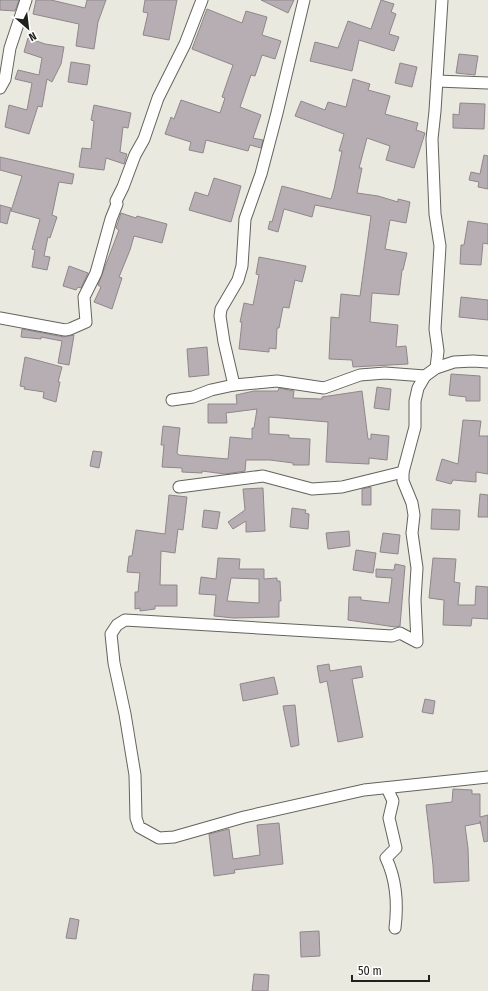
<svg xmlns="http://www.w3.org/2000/svg" width="488" height="991" font-family="'Fira Sans Condensed',sans-serif">
  <rect width="100%" height="100%" fill="#eae9e0"/>
  <g fill="#b7aeb3" stroke="#8f878b" fill-rule="evenodd">
    <polygon points="0,0 19,0 15,11 0,10"/>
    <polygon points="36,0 51,0 85,8 87,0 106,0 98,22 94,49 76,46 79,24 33,14"/>
    <polygon points="145,0 177,0 169,40 143,35 148,13 143,12"/>
    <polygon points="261,0 294,0 288,13"/>
    <polygon points="381,0 394,4 391,12 396,14 389,34 399,37 394,51 359,40 352,71 310,61 315,42 338,48 348,21 371,29"/>
    <polygon points="207,9 242,23 246,11 267,17 262,35 281,41 275,59 262,55 255,76 251,75 240,107 261,115 253,138 263,140 261,148 250,145 248,151 206,140 203,153 189,150 191,142 165,134 171,117 174,119 181,100 220,113 225,98 222,97 233,65 192,49"/>
    <polygon points="28,38 45,44 64,47 61,64 52,82 47,79 42,107 38,106 29,134 5,127 9,105 27,110 32,83 15,79 18,70 39,75 42,58 24,52"/>
    <polygon points="459,54 478,56 475,75 456,73"/>
    <polygon points="71,62 90,65 87,85 68,82"/>
    <polygon points="400,63 417,67 412,87 395,83"/>
    <polygon points="353,79 370,84 368,90 390,96 385,114 418,123 416,130 425,133 414,168 386,160 390,146 367,138 359,168 362,168 357,193 378,196 398,202 398,199 410,202 406,223 390,220 385,249 407,253 403,270 402,270 399,295 372,293 370,322 398,325 396,347 406,346 408,364 353,367 352,360 329,359 331,317 339,318 341,294 360,296 371,216 315,205 312,217 284,209 278,232 268,229 270,221 272,222 282,186 331,199 334,189 342,151 339,151 344,134 295,116 301,101 325,110 328,102 346,107"/>
    <polygon points="460,103 485,104 484,129 453,128 453,114 459,115"/>
    <polygon points="94,105 131,113 128,128 123,127 120,152 127,154 124,164 106,158 104,170 79,167 82,148 91,149 94,121 91,120"/>
    <polygon points="484,155 488,156 488,189 478,187 479,182 469,180 471,172 480,174"/>
    <polygon points="0,157 74,174 72,184 59,182 52,215 57,217 50,238 48,237 44,256 50,257 47,270 32,267 35,250 32,249 40,219 11,211 22,176 0,170"/>
    <polygon points="214,178 241,186 231,222 189,210 195,192 208,196"/>
    <polygon points="0,205 11,208 7,224 0,222"/>
    <polygon points="121,213 136,218 137,216 167,224 162,243 134,236 130,250 119,277 122,278 112,309 94,302 101,287 98,285 119,230 116,228"/>
    <polygon points="468,221 488,224 488,244 483,243 481,265 460,264 461,245 464,245"/>
    <polygon points="259,257 306,266 302,282 295,280 289,308 283,307 279,328 277,328 276,349 269,348 269,352 239,349 242,322 240,322 244,303 253,305 259,275 256,274"/>
    <polygon points="69,266 88,273 81,288 78,287 76,290 63,286"/>
    <polygon points="461,297 488,300 488,320 459,317"/>
    <polygon points="22,329 64,337 74,335 69,365 58,363 62,341 41,337 41,339 21,337"/>
    <polygon points="207,347 209,375 189,377 187,349"/>
    <polygon points="25,357 62,367 58,382 60,382 56,402 43,398 44,392 24,389 25,387 20,386"/>
    <polygon points="451,374 480,376 480,401 466,401 466,397 449,395"/>
    <polygon points="377,387 391,389 389,410 374,408"/>
    <polygon points="279,388 294,391 293,398 322,399 322,397 362,391 368,439 371,439 371,434 389,436 387,460 369,458 369,464 326,462 328,422 269,417 269,434 289,435 289,438 310,439 309,465 293,465 293,463 270,460 246,460 245,471 225,474 202,471 202,473 182,472 182,468 162,467 164,445 161,445 163,426 180,428 177,453 179,455 228,459 230,437 252,439 252,428 254,428 257,409 226,413 227,423 208,423 208,404 237,404 236,395 254,391 278,391"/>
    <polygon points="463,420 481,421 479,436 488,436 488,474 476,472 476,482 453,480 451,484 436,480 442,459 458,464"/>
    <polygon points="93,451 102,452 99,468 90,466"/>
    <polygon points="371,487 371,505 362,505 362,489"/>
    <polygon points="263,488 265,531 246,532 246,521 233,529 228,522 245,510 243,489"/>
    <polygon points="480,494 488,495 488,517 478,517"/>
    <polygon points="169,495 187,497 183,530 178,529 175,553 161,551 160,585 177,585 177,606 155,606 155,609 140,611 140,608 135,609 135,592 138,592 140,573 127,572 129,556 132,556 136,530 165,534"/>
    <polygon points="292,508 306,510 305,513 309,514 308,529 290,527"/>
    <polygon points="432,509 460,510 459,530 431,529"/>
    <polygon points="204,510 220,512 217,529 202,527"/>
    <polygon points="349,531 350,546 328,549 326,533"/>
    <polygon points="383,533 400,535 398,554 380,552"/>
    <polygon points="356,550 376,553 373,573 353,570"/>
    <path d="M218 558 240 559 239 569H264V579L277 578V581H280L281 601H279V617L234 618 214 616 216 595 199 594 201 577 216 579ZM231 578 259 579V603L227 601Z"/>
    <polygon points="433,558 456,559 454,582 460,583 458,605 475,605 476,586 488,587 488,619 472,618 471,626 443,625 444,600 429,598"/>
    <polygon points="395,564 405,566 400,626 395,627 348,620 349,597 361,597 361,600 389,603 392,578 376,577 376,569 394,570"/>
    <polygon points="329,664 330,671 361,666 363,677 352,679 363,737 338,742 327,681 320,683 317,666"/>
    <polygon points="274,677 278,694 243,701 240,684"/>
    <polygon points="425,699 435,701 433,714 422,712"/>
    <polygon points="295,705 299,745 291,747 283,706"/>
    <polygon points="453,789 472,790 472,794 480,794 480,817 488,815 488,841 484,842 480,821 480,823 465,826 468,848 469,881 434,883 433,865 426,805 452,802"/>
    <polygon points="279,823 283,864 234,870 235,873 214,876 209,834 229,829 233,859 260,855 257,825"/>
    <polygon points="70,918 79,920 76,939 66,938"/>
    <polygon points="319,931 320,956 301,957 300,932"/>
    <polygon points="254,974 269,975 268,991 252,991"/>
  </g>
  <g fill="none" stroke-linecap="round" stroke-linejoin="round">
    <defs>
      <g id="street">
        <polyline points="437,81 488,83"/>
        <polyline points="0,88 5,79 10,48 26,0"/>
        <polyline points="0,318 65,330 70,329 86,322 84,297 96,273 111,219 117,204 116,201 123,187 135,155 144,139 158,98 185,44 202,0"/>
        <polyline points="488,362 473,361 454,362 436,368 425,376 418,388 415,401 415,427 403,472 403,481 412,503 414,515 412,533 417,568 415,600 417,642 400,633 392,636 125,620 117,625 111,634 114,663 125,714 135,775 136,818 139,827 159,838 174,837 244,817 364,790 488,777"/>
        <polyline points="436,368 438,351 435,329 440,246 435,214 432,139 435,111 442,0"/>
        <polyline points="234,385 224,342 220,316 221,309 238,280 242,266 245,219 261,174 277,113 304,0"/>
        <polyline points="172,400 193,397 211,390 234,385 277,381 324,388 360,375 385,373 425,376"/>
        <polyline points="179,487 263,476 312,489 342,487 403,472"/>
        <path d="M387 788 393 801 389 818 396 848 386 858C397 881 398 904 395 928"/>
      </g>
    </defs>
    <use href="#street" stroke="#64635c" stroke-width="13"/>
    <use href="#street" stroke="#fff" stroke-width="11"/>
  </g>
  <g transform="translate(28 28) rotate(152)" stroke="#ffffff" stroke-width="3" paint-order="stroke">
  <path d="M0-3L7 15L0 10L-7 15Z" fill="#20201c"/>
  <text y="-6" font-size="11" font-weight="bold" text-anchor="middle" fill="#20201c">N</text>
  </g>
  <path d="M352 975v6h77v-6" fill="none" stroke="#20201c" stroke-width="2"/>
  <text x="358" y="975" font-size="12" fill="#20201c" stroke="#ffffff" stroke-width="3" paint-order="stroke">50 m</text>
</svg>
